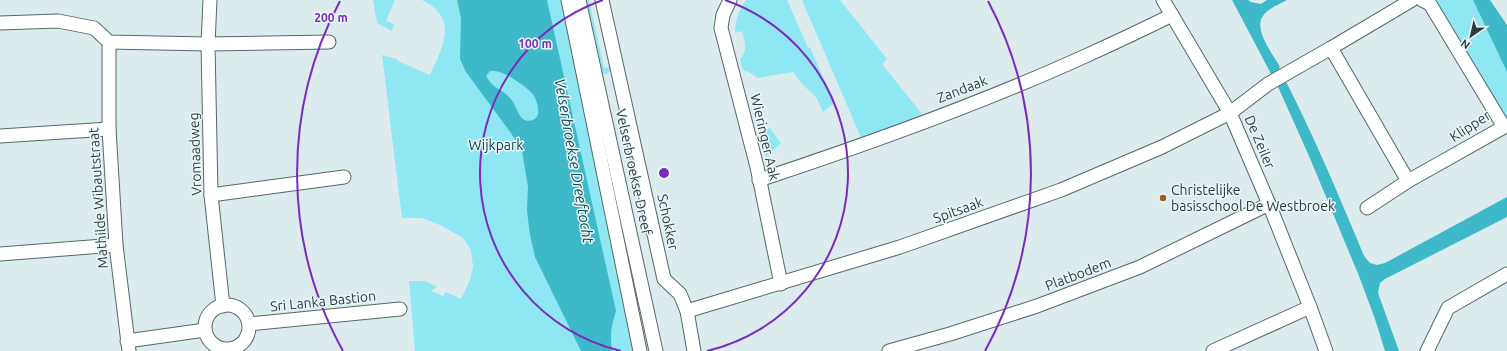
<svg xmlns="http://www.w3.org/2000/svg" width="1507" height="351" font-family="Ubuntu,sans-serif">
  <rect width="100%" height="100%" fill="#dcebed"/>
  <g fill="#8fe7f4">
    <polygon points="373,0 395,0 386,21 394,24 392,31 377,23"/>
    <path d="M422 0H566L640 351H415L409 281H425L437 287 431 291 443 296 446 292 461 299 470 280 473 267 471 250 463 238 440 225 422 218H402L382 55 397 59 398 61 430 75C443 46 459 18 422 0Z"/>
    <polygon points="583,0 589,0 604,68 611,67 610,71 607,74 601,73"/>
    <path d="M746 0H787L808 48 810 47 834 103 823 112 816 97 803 85 793 72 758 78 749 72 743 70 740 59C748 51 745 41 742 31L735 33C735 20 739 10 746 0Z"/>
    <polygon points="802,0 840,0 887,59 882,64 922,114 909,120 909,122 862,140"/>
    <polygon points="1434,0 1473,0 1476,6 1507,72 1507,117 1506,118"/>
    <polygon points="770,128 781,143 766,157 760,132"/>
  </g>
  <g fill="#3db9c9" fill-rule="evenodd">
    <path d="M457 0H547L616 311C611 326 610 336 612 351H581L535 257 530 235 527 211 528 187 522 151 511 133 466 72 460 59 461 18ZM490 71C494 71 499 71 502 73 510 76 530 89 534 96 537 101 539 109 538 114 537 120 528 123 523 119 517 114 516 104 510 98 501 88 494 90 486 76Z"/>
    <path d="M1232 0H1248L1251 2 1261 4 1267 0H1287C1280 4 1267 9 1263 16 1253 30 1273 54 1280 67L1279 68C1311 129 1338 193 1364 256L1370 263 1377 265 1385 263 1507 197V217L1385 279 1380 283 1378 293 1399 351H1385L1375 319 1359 276 1309 156 1279 89Z"/>
    <polygon points="1473,0 1490,0 1507,25 1507,72"/>
  </g>
  <g fill="none" stroke-linecap="round" stroke-linejoin="round">
    <defs>
      <g id="minor">
        <polyline points="210,0 208,44 211,195 223,306"/>
        <polyline points="568,0 640,351"/>
        <polyline points="579,0 656,351"/>
        <polyline points="602,0 664,279 680,294 687,311 694,351"/>
        <polyline points="730,0 723,15 721,28 757,167 781,284"/>
        <polyline points="1163,0 1230,113 1269,204 1310,307 1326,351"/>
        <polyline points="0,23 58,21 94,28 109,42 208,44 329,42"/>
        <polyline points="109,42 109,129 116,245 129,351"/>
        <polyline points="0,136 109,129"/>
        <path d="M759 180C868 144 977 105 1081 58 1112 44 1142 30 1172 15"/>
        <polyline points="1408,181 1331,48 1412,0"/>
        <polyline points="211,195 344,177"/>
        <polyline points="1367,208 1408,181 1504,127 1430,4 1422,0"/>
        <polyline points="0,254 116,245"/>
        <circle cx="227" cy="327" r="22"/>
        <polyline points="687,311 900,247 1061,190 1162,147 1230,113 1268,84 1331,48"/>
        <polyline points="249,324 400,309"/>
        <polyline points="127,341 205,330"/>
        <polyline points="889,351 950,334 1037,306 1140,267 1269,204"/>
        <polyline points="1213,351 1310,307"/>
        <polyline points="1427,351 1448,308 1507,274"/>
      </g>
    </defs>
    <use href="#minor" stroke="#596668" stroke-width="15"/>
    <use href="#minor" stroke="#fff" stroke-width="13"/>
  </g>
  <g fill="none" stroke="#7b2cbf" stroke-width="2">
    <path d="M621 351A183 183 0 0 1 603 0M725 0A183 183 0 0 1 707 351"/>
    <path d="M343 351A367 367 0 0 1 340 1M988 1A367 367 0 0 1 985 351"/>
  </g>
  <circle fill="#9b5b24" stroke="#e9f8fb" stroke-width="1.5" cx="1163" cy="198" r="4"/>
  <g text-anchor="middle" stroke-width="3" stroke-linejoin="round" paint-order="stroke">
    <g font-size="14" fill="#323839" stroke="#e9f8fb">
      <text transform="translate(962 89) rotate(-21)" y="5">Zandaak</text>
      <text transform="translate(1470 126) rotate(-33)" y="5">Klipper</text>
      <text transform="translate(765 137) rotate(77)" y="5">Wieringer Aak</text>
      <text transform="translate(1260 142) rotate(67)" y="5">De Zeiler</text>
      <text transform="translate(195 154) rotate(-92)" y="5">Vromaadweg</text>
      <text transform="translate(634 172) rotate(78)" y="5">Velserbroekse Dreef</text>
      <text transform="translate(98 198) rotate(-94)" y="5">Mathilde Wibautstraat</text>
      <text transform="translate(958 210) rotate(-20)" y="5">Spitsaak</text>
      <text transform="translate(668 222) rotate(78)" y="5">Schokker</text>
      <text transform="translate(1078 274) rotate(-21)" y="5">Platbodem</text>
      <text transform="translate(323 301) rotate(-6)" y="5">Sri Lanka Bastion</text>
    </g>
    <g font-size="14" fill="#0e454c" stroke="#e9f8fb">
      <text x="496" y="150">Wijkpark</text>
    </g>
    <g font-size="14" fill="#323839" stroke="#e9f8fb" text-anchor="start">
      <text x="1171" y="195">Christelijke<tspan x="1171" dy="16">basisschool De Westbroek</tspan></text>
    </g>
    <g font-size="15" font-style="italic" fill="#12484f" stroke="#e9f8fb">
      <text transform="translate(574 161) rotate(80)" y="5">Velserbroekse Dreeftocht</text>
    </g>
  </g>
  <circle cx="664" cy="173" r="6" fill="#7b2cbf" stroke="#e9f8fb" stroke-width="2"/>
  <g font-size="12" text-anchor="middle" font-weight="bold" fill="#7b2cbf" stroke="#e9f8fb" stroke-width="3" stroke-linejoin="round" paint-order="stroke">
    <text x="331" y="22">200 m</text>
    <text x="535" y="48">100 m</text>
  </g>
  <g transform="translate(1471 36) rotate(214)" stroke="#e9f8fb" stroke-width="3" paint-order="stroke">
  <path d="M0-3L7 15L0 10L-7 15Z" fill="#323839"/>
  <text y="-6" font-size="11" font-weight="bold" text-anchor="middle" fill="#323839">N</text>
  </g>
</svg>
